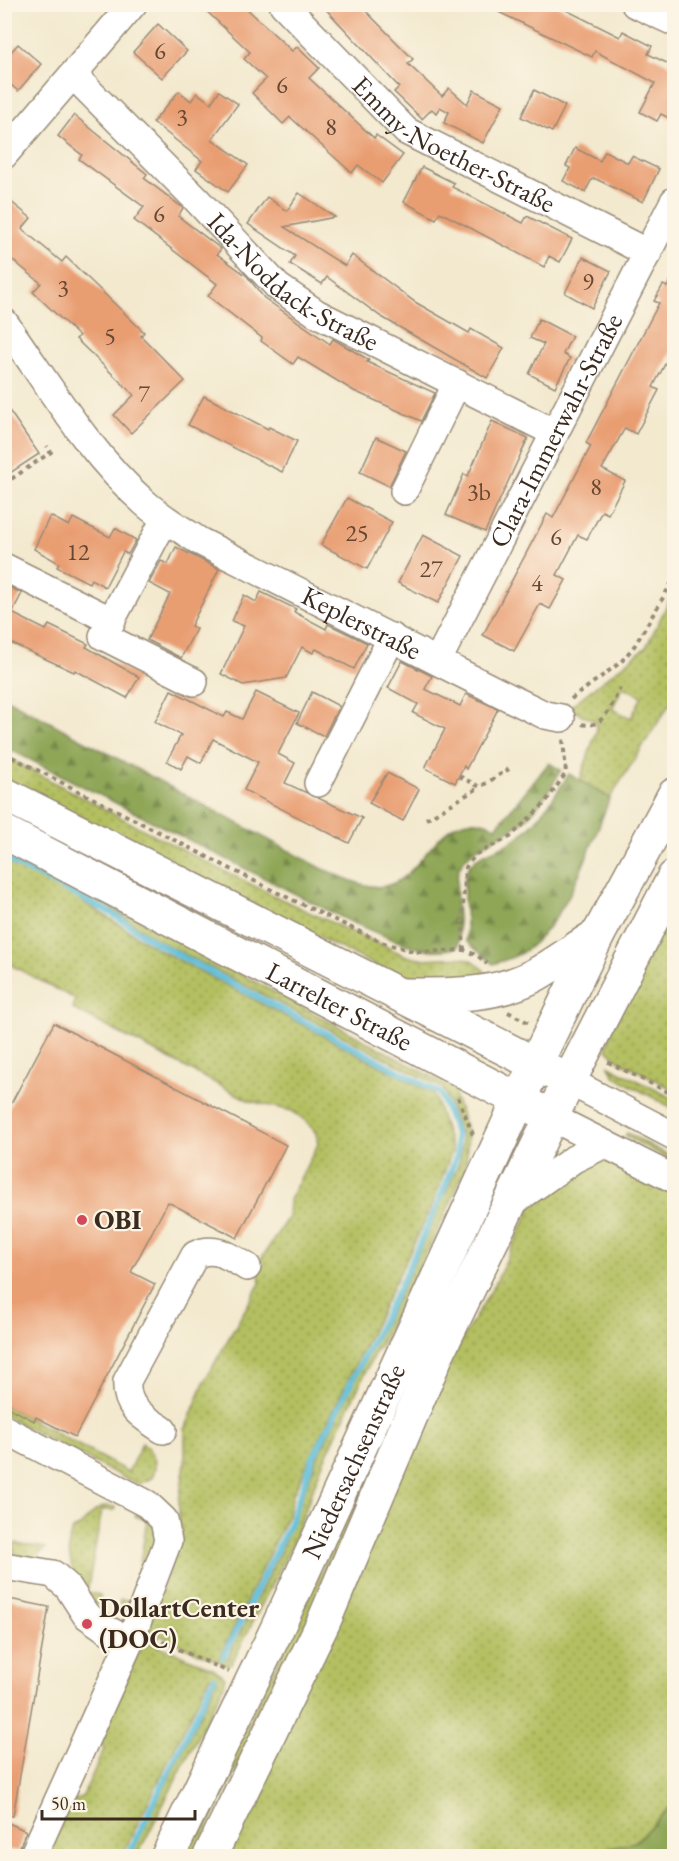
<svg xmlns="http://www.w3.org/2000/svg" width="679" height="1861" font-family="'EB Garamond',serif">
  <defs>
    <pattern id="grass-dots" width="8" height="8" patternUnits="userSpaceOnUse" patternTransform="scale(1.5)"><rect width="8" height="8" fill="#b3bf60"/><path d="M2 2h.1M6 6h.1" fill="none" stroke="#939b4f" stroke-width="1.8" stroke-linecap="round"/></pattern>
    <pattern id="forest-firs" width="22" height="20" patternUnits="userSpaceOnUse" patternTransform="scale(1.5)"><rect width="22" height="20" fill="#8ea656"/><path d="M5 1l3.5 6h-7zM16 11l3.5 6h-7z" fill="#758747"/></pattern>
  </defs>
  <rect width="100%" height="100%" fill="#fcf5e5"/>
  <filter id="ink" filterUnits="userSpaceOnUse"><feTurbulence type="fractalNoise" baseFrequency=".0167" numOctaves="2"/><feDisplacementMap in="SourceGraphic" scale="12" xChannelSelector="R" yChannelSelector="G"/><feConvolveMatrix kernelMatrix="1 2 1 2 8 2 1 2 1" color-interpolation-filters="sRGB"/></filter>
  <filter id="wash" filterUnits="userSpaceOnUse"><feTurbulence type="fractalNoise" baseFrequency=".008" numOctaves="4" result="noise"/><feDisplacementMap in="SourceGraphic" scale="24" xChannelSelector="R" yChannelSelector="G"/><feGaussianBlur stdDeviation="1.35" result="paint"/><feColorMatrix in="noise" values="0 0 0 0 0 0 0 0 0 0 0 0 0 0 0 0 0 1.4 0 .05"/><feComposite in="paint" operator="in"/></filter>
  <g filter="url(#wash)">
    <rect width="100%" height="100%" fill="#f3e9cf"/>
    <g fill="url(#grass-dots)" stroke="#77743f" stroke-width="1.5" fill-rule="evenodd">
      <path d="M674 591V697L610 798 580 780 597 729 595 721 568 708 646 647ZM623 687 642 696 631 718 612 709Z"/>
      <path d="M4 756C130 822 255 891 385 946 393 950 402 955 410 957 440 965 470 943 488 977 451 980 421 980 386 971L5 779Z"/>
      <polygon points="5,842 147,924 457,1090 455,1097 468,1133 466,1166 448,1209 380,1346 376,1350 322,1465 292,1545 232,1663 226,1665 148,1630 179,1538 179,1501 185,1463 185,1430 204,1382 260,1283 258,1264 288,1217 289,1200 318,1144 316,1133 306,1121 292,1111 250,1101 73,1009 75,999 5,962 4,861 74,896 154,947 434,1094 452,1151 432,1206 293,1494 288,1515 220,1656 227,1659 281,1550 317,1458 365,1359 399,1296 460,1161 462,1139 443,1088 157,940 108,906 5,852"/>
      <polygon points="674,904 674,1090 619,1061 606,1048 613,1027"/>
      <polygon points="609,1066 674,1099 674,1109 615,1077"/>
      <polygon points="627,1133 674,1158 674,1162 625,1136"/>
      <polygon points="598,1161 625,1165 674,1190 674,1803 635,1842 579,1856 223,1856 443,1371 495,1284 534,1201 555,1179"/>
      <polygon points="437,1309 328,1581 194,1856 183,1856 320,1574 382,1428"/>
      <path d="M4 1405 128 1472 142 1443C154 1453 159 1463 152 1478L139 1484 132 1482 5 1416Z"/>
      <path d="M107 1506 115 1507V1510H102L87 1592 100 1595V1601L96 1605C78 1599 61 1547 73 1530 88 1524 90 1509 107 1506Z"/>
      <path d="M139 1509C174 1533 148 1573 137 1606L131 1612 122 1616 118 1612 120 1600 134 1601 147 1520 135 1516Z"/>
      <polygon points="15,1543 46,1548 34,1559 13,1553"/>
      <polygon points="144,1640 213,1668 225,1677 225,1683 137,1856 130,1856 217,1680 210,1676 122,1856 46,1856 71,1802 83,1796 104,1749 99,1738"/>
    </g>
    <g fill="url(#forest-firs)" stroke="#64683a" stroke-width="1.5">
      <path d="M5 698 323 869C341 876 369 892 389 885 428 873 441 799 496 827L549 763 561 770C552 787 540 805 526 819 508 837 464 846 458 872 453 897 461 921 458 946 431 961 378 933 351 922L5 747Z"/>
      <path d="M569 774 610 798C590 847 568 921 523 952 515 958 503 960 493 964L466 941C468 919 461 897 465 876 470 853 496 852 512 841 537 826 553 798 569 774Z"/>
      <polygon points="674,1803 674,1856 579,1856 635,1842"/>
    </g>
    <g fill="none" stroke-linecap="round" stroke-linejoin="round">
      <g stroke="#5cbfdb" stroke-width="6">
        <polyline points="4,858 111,913 153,941 212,973 440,1093 456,1134 457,1155 438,1204 400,1286 313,1458 290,1523 223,1657"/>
        <polyline points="128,1856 214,1678"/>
      </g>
    </g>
    <g id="blocks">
      <g fill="#e99e72">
        <polygon points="199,4 242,4 292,51 297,47 319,68 309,78 374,138 376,135 403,155 382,183 358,165 352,173 290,117 283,124 252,93 266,79 244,59 250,52"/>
        <polygon points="321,4 359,4 413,59 408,64 442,96 449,88 467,104 474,90 503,105 483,143 444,123 449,112 440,107 436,113 432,109 422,119 394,92 399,87"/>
        <polygon points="482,4 554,4 620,37 623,31 652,46 648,54 675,67 675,121 661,114 657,121 640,112 655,83 595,51 592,57"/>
        <polygon points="158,24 187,51 162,78 133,52"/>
        <polygon points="18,44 41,64 18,91 4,79 4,60"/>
        <polygon points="534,90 565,106 552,132 521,117"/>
        <polygon points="179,91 191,101 197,93 211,103 219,91 238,104 212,139 248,165 228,192 196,169 202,161 153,122"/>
        <polygon points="74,115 147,174 144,178 183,208 178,216 221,249 217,254 247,276 264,298 330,344 333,339 369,360 367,362 435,393 421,421 354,391 298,357 293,364 261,341 262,338 208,296 217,284 134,220 144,207 79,159 82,155 58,136"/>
        <polygon points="575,148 600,161 605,151 628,163 632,156 659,169 643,202 596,179 592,179 585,192 563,181 570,168 566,166"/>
        <polygon points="422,167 454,183 452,187 523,223 527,216 572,239 560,262 549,256 544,267 440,212 436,219 404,202"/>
        <polygon points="299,193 335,217 284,227 345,266 352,255 415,302 469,333 471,329 504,348 487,378 380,316 327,277 322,284 290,264 295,256 248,224 267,197 287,211"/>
        <polygon points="4,196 31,218 22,229 62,262 66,257 144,332 141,336 185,381 131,433 114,415 134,395 76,339 79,336 33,292 41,283 4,253"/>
        <polygon points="583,257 611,271 592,308 565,293"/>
        <polygon points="675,272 675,345 653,387 659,390 636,434 625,428 602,469 625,481 608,514 602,511 587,539 578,535 557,575 566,580 550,609 540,604 514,651 483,635 547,514 553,518 591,446 586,443 659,303 654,301 663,285 667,287"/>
        <polygon points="539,319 572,336 563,354 570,358 555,387 529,374 544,344 530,338"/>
        <polygon points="204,396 268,429 269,427 297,441 282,472 188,425"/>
        <polygon points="4,403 39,454 10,473 4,465"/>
        <polygon points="492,421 528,438 485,532 446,515 464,474 468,476"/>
        <polygon points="376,437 406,451 389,486 360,472"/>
        <polygon points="347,498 392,522 367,569 321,545"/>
        <polygon points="50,516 69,526 73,518 110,537 115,528 136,540 128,554 123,552 105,587 91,579 89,583 57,567 59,563 34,549"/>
        <polygon points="423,535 463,556 438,603 398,583"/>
        <polygon points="176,547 219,569 191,626 196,629 181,658 147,640 170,594 149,583 161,561 168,564"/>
        <polygon points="4,585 22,593 12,613 46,630 49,625 88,644 86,647 139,677 127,698 75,670 74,672 4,640"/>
        <polygon points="261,592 296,609 294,612 326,629 328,624 367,643 354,669 316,649 313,653 302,647 286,678 243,685 221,674 244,626 232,621 244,595 256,602"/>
        <polygon points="402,661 432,676 425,689 460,706 466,694 498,709 466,769 464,766 455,783 425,768 445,729 413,713 418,704 388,688"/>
        <polygon points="171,690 224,717 227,712 242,719 256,692 299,713 278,754 295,763 285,783 362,818 349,843 244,790 258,762 213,739 201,763 188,756 181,769 167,761 181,735 155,722"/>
        <polygon points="312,692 339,706 324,736 297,723"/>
        <polygon points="387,773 419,789 403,821 369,803"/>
        <polygon points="54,1023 286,1145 237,1238 168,1202 131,1272 155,1284 75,1437 36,1417 34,1421 4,1405 4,1117"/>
        <polygon points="4,1598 49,1607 13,1816 4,1816"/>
        <polygon points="4,1821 26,1831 18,1851 4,1849"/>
      </g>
    </g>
  </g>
  <g filter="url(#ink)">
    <use href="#blocks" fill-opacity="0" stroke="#978a76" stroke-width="1.5"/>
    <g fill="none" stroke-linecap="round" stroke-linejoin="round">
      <defs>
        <g id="minor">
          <path id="s1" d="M283 4 406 131 648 253"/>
          <polyline points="635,4 674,22"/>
          <path id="s2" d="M73 75 196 199 278 287 316 313 555 433"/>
          <polyline points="4,155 133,4"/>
          <path id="s3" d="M4 322C48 384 89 454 146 504 162 518 181 529 199 541L512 699 545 715 561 718"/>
          <polyline points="404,491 457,383"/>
          <polyline points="165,519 103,636 194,682"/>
          <polyline points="4,567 112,621"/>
          <path id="s4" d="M438 660 674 201"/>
          <polyline points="318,783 392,637"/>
          <polyline points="569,1081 674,1136"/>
          <polyline points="551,1117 674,1179"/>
          <polyline points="510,1204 574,1159 605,1144"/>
          <polyline points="4,1429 147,1504 164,1520 168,1541 130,1641 106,1629 86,1615 68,1587 53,1574 4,1566"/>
          <path d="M163 1430C143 1417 125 1408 127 1381L195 1255C215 1245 230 1257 247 1267"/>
          <polyline points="33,1856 130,1641"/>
        </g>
        <g id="major">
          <polyline points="4,794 569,1081 438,1352 324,1621 210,1856"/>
          <path id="s5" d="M4 832 538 1110"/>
          <path id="s6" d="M168 1856 276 1631 536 1063"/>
        </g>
        <g id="highway">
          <path d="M403 995C447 995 495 997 535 975 557 963 577 947 598 935"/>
          <polyline points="536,1063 598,935 674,795"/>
          <polyline points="569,1081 674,877"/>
        </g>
      </defs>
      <use href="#minor" stroke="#978a76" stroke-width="30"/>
      <use href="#major" stroke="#978a76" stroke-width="36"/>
      <use href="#highway" stroke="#978a76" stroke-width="36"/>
      <g stroke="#978a76" stroke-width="4" stroke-dasharray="4.5 4.5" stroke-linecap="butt">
        <polyline points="4,484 51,452 47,446"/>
        <polyline points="571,699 621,662 635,645 674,579"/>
        <path d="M582 724C603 730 613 703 620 688"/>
        <polyline points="4,753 274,891 381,942 416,952 464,950 478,956 487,964"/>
        <polyline points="459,776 480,787 509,769"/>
        <polyline points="426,819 480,787"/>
        <polyline points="464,950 462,919 466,867 476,854 510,837 545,803 566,773 563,739"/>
        <polyline points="508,1012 529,1023"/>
        <polyline points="608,1062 674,1095"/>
        <polyline points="458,1097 473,1135"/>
        <polyline points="154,1638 229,1672"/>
      </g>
      <use href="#minor" stroke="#fff" stroke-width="27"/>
      <use href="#major" stroke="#fff" stroke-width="33"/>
      <use href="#highway" stroke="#fff" stroke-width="33"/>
    </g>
  </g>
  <g fill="#d1495b" stroke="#fcf5e5" stroke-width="2">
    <circle cx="82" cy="1220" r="6"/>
    <circle cx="87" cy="1624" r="6"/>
  </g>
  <g text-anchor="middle" stroke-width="4.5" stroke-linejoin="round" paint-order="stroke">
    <g font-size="24" fill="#664733">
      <text x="160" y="59">6</text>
      <text x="282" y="93">6</text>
      <text x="182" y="125">3</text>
      <text x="331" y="135">8</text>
      <text x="159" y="222">6</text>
      <text x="588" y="290">9</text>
      <text x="63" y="296">3</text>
      <text x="110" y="344">5</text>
      <text x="144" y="402">7</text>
      <text x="596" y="495">8</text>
      <text x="479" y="500">3b</text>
      <text x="357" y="541">25</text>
      <text x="556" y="545">6</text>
      <text x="78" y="560">12</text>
      <text x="431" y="577">27</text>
      <text x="537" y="591">4</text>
    </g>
    <g font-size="27" fill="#3b2a1e" stroke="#fcf5e5">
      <text dy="9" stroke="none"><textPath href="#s1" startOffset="224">Emmy-Noether-Straße</textPath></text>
      <text dy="9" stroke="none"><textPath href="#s2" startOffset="304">Ida-Noddack-Straße</textPath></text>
      <text dy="9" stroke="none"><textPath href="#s4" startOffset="258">Clara-Immerwahr-Straße</textPath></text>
      <text dy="9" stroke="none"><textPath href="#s3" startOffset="478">Keplerstraße</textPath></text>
      <text dy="9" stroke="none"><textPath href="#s5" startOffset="378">Larrelter Straße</textPath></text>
      <text dy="9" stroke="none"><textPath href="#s6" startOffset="436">Niedersachsenstraße</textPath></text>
    </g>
    <g font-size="27" font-weight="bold" fill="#3b2a1e" stroke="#fcf5e5" text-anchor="start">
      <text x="94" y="1229">OBI</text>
      <text x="99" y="1617">DollartCenter<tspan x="99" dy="31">(DOC)</tspan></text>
    </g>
  </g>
  <rect width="679" height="1861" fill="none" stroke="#fcf5e5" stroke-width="24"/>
  <path d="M42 1810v9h153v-9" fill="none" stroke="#3b2a1e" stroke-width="3"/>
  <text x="51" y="1810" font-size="18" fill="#3b2a1e" stroke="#fcf5e5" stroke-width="4.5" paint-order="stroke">50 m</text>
</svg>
